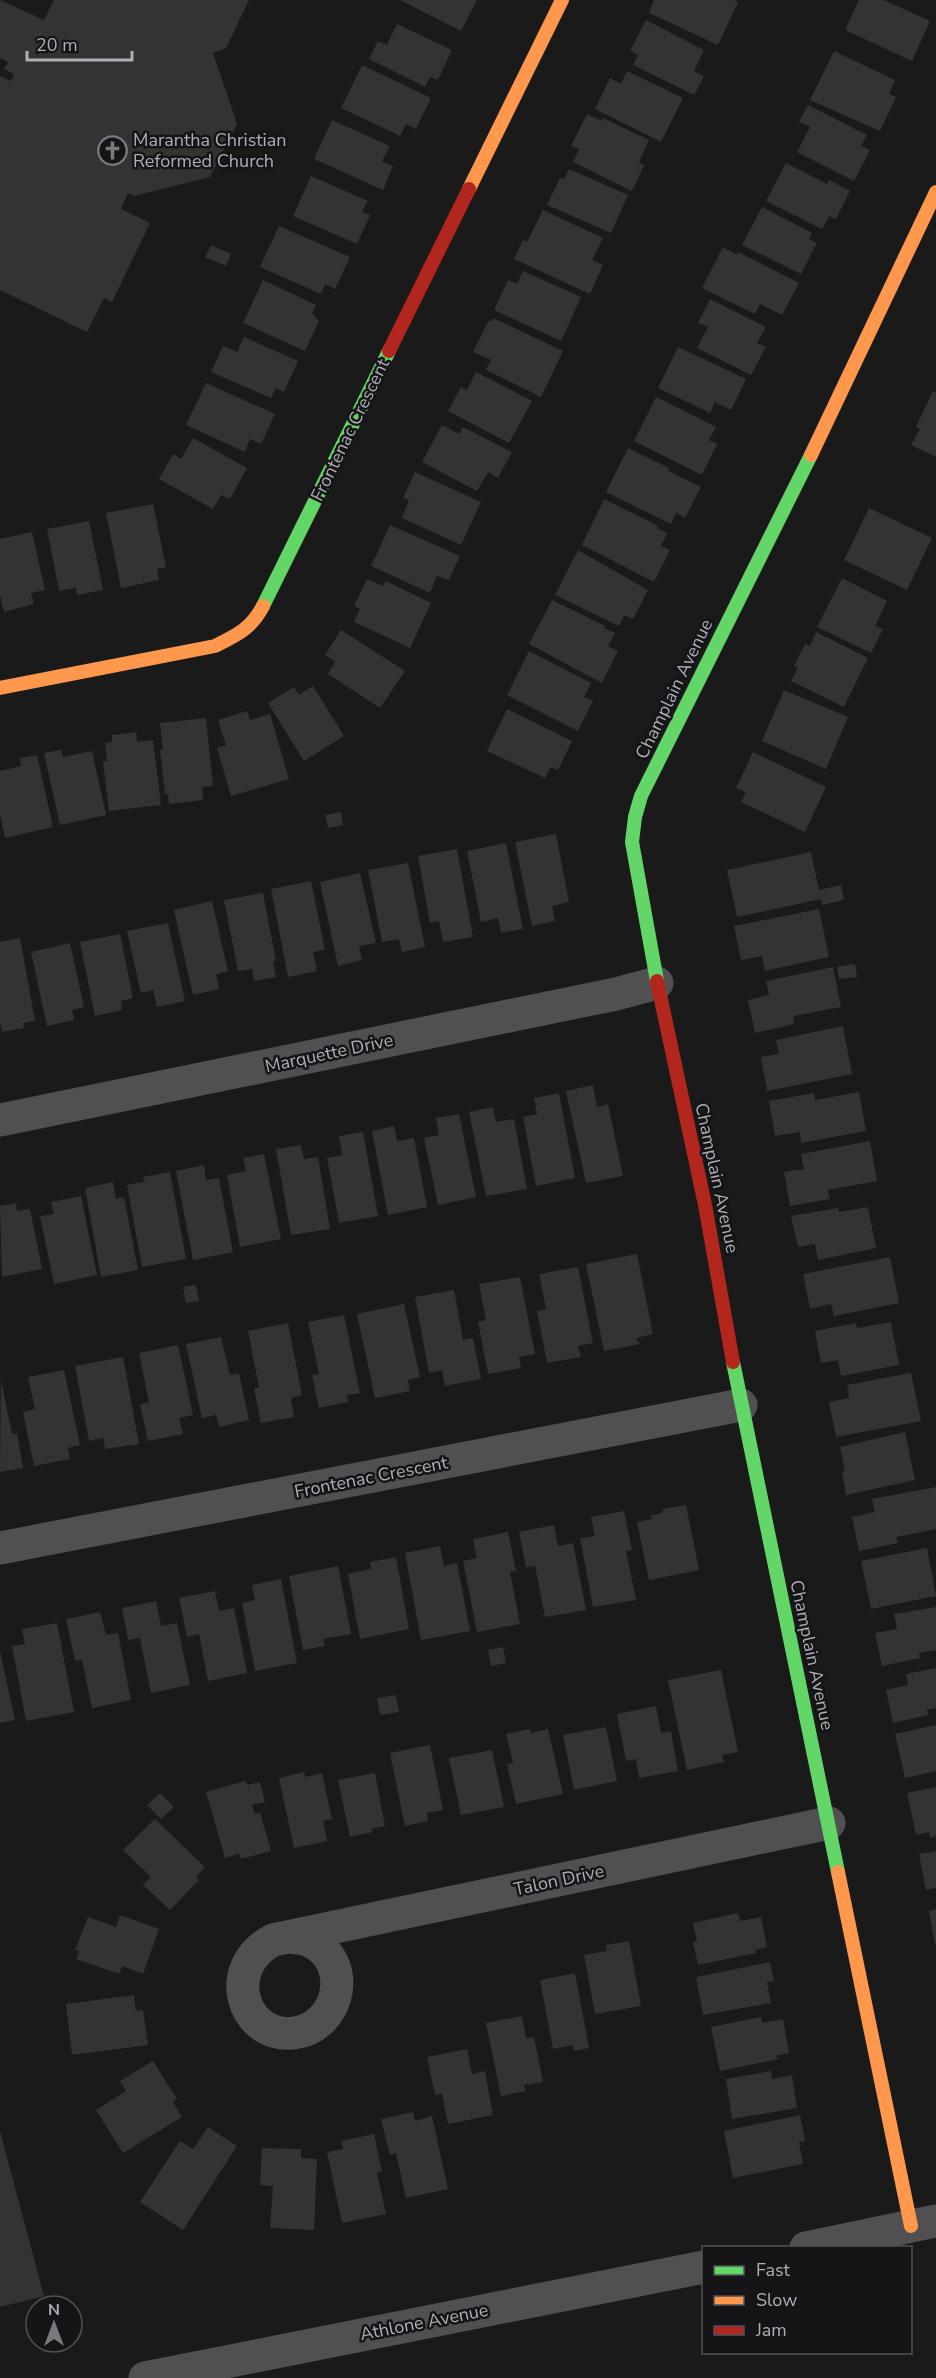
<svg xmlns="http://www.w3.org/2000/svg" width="936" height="2378" font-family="'Nunito Sans',sans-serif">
  <rect width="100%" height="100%" fill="#1a1a1a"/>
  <g fill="#333334">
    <polygon points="0,0 44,20 54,0 249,0 226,48 213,53 237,124 210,177 134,196 128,193 121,209 150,223 112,302 104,298 87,332 0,290 0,76 11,81 14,74 4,69 8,62 0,58"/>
    <polygon points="400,0 477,0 461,31"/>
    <polygon points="654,0 734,0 738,2 718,45 649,13"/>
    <polygon points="859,0 884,0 930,21 912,61 845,30"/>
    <polygon points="646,20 704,50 694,71 704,76 694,95 633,65 638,55 630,51"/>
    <polygon points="397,24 452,50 438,80 430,77 425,87 369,59 378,41 387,45"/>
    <polygon points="834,51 895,80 889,94 896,97 880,131 810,100"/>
    <polygon points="362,65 431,98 416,129 406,124 400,136 341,108"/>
    <polygon points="627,71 683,98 661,142 595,109 610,78 621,84"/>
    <polygon points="808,105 867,135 861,146 870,150 854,181 797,152 810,127 799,122"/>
    <polygon points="587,114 602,121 603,118 649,140 639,162 644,165 632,191 573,162 579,149 571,146"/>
    <polygon points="332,120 390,146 382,161 393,166 383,190 314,159"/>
    <polygon points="786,163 827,184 829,180 850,191 836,219 829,216 822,229 766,201"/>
    <polygon points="569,169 628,195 611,233 547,205 560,178 564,179"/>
    <polygon points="311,176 368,201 362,212 370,215 357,244 293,216"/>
    <polygon points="762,207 812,233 809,239 817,243 801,274 742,245"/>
    <polygon points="543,210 603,238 592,260 603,265 590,294 514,259 523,240 527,242"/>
    <polygon points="279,226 350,257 335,289 325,284 321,294 260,267"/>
    <polygon points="211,245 231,254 226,266 205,257"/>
    <polygon points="723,247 737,255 738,252 799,283 782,315 760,304 755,314 702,288"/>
    <polygon points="523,271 581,297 561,341 494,310 508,280 517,284"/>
    <polygon points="263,280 316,305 312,313 319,321 305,351 243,323"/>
    <polygon points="710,299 766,327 757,343 766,347 751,375 697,348 708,327 698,323"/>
    <polygon points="493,318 563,351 541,397 486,370 491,360 473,352 489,320 492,322"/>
    <polygon points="244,337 298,361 284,392 276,388 271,398 211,372 223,346 237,352"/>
    <polygon points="678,347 746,379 731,410 715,402 710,413 658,388"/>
    <polygon points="476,372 532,401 509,443 448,411 461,387 467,390"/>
    <polygon points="206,383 275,414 261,444 250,439 245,452 186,425"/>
    <polygon points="933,391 936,393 936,457 911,445 920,429 916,427"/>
    <polygon points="656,397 716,427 709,440 717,444 702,475 634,441"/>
    <polygon points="442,425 459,434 463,427 512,452 498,478 488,472 477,491 422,462"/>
    <polygon points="193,438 247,468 230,499 221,495 213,509 159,479 173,454 181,459"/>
    <polygon points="628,448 669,468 668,471 701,487 685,518 676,513 671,524 606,492"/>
    <polygon points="415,472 481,502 461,545 402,518 409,500 403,498"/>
    <polygon points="604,499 658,526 657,528 667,533 661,546 670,550 654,582 582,545"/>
    <polygon points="153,504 166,567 157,569 159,580 121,588 106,513"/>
    <polygon points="869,508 932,538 907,590 844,560"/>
    <polygon points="89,521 103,590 77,595 76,588 59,591 47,529"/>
    <polygon points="390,525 460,556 449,580 437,576 430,593 371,566"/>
    <polygon points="32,532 45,590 31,593 34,604 4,612 0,595 0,539"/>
    <polygon points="578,550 648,590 633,619 624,615 619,626 555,595"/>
    <polygon points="842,578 887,601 875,626 883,629 871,653 817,627"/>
    <polygon points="367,579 383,586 386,581 431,603 410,648 354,622 360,609 354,606"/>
    <polygon points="552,600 605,626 604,628 615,633 608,646 618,651 602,683 529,644"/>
    <polygon points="341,630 405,671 380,708 328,674 335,662 325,655"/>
    <polygon points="816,632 868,658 844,707 791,681 798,668 794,666 805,644 810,646"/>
    <polygon points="529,651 591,683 584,697 593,701 578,731 507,695"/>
    <polygon points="313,686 344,736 304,761 268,703 294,687 299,695"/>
    <polygon points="784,690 848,717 826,769 762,741"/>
    <polygon points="507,709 572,741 558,770 551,767 545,778 487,751"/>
    <polygon points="247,711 250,720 270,714 289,779 231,796 217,748 226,745 218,720"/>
    <polygon points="206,718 213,786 202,787 203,800 169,804 168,794 165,794 160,750 163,750 160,723"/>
    <polygon points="136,732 137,742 153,740 161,805 109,811 103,761 107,761 105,743 112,742 112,735"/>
    <polygon points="61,750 63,757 92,751 106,815 60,825 44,753"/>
    <polygon points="753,752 826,787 805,832 741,802 746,792 736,788"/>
    <polygon points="37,755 53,827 5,838 0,813 0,771 21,766 20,758"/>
    <polygon points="341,812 343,825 328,828 325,815"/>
    <polygon points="556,834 569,902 552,906 555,921 532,926 515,842"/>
    <polygon points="506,843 523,929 501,933 498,918 481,922 467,851"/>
    <polygon points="457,849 473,937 443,942 439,921 430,923 418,856"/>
    <polygon points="811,852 819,890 841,885 844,900 822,905 821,899 737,917 727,870"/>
    <polygon points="408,863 425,947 402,952 399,939 382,942 368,870"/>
    <polygon points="360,873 376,943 359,946 362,960 338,966 320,882"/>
    <polygon points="311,881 325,950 313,952 317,971 288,977 271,889"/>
    <polygon points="263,893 276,961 273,961 276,977 254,981 252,969 238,971 224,900"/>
    <polygon points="212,901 228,971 216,974 219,989 193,995 174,910"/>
    <polygon points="819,909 829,957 765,971 762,956 741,960 734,926"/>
    <polygon points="168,923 185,1001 157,1007 153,990 141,993 127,931"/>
    <polygon points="120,934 133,998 121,1001 122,1010 95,1016 80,942"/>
    <polygon points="20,938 35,1021 23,1023 24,1028 2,1032 0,1022 0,942"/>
    <polygon points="70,943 84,1007 72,1010 74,1020 47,1026 31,952"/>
    <polygon points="855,964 857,977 839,979 837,967"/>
    <polygon points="833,967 841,1007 793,1016 794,1024 755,1033 748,1000 769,995 766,981"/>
    <polygon points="843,1026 852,1074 767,1091 761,1057 779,1054 776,1040"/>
    <polygon points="593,1085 597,1107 608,1104 623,1176 586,1183 566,1091"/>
    <polygon points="859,1092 866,1131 801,1143 800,1132 775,1136 769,1101 814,1093 815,1100"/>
    <polygon points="559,1093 575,1178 536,1186 523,1117 537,1114 534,1098"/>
    <polygon points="493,1107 496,1122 514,1119 527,1189 486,1196 469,1112"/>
    <polygon points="459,1114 476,1197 438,1205 424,1138 439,1135 436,1118"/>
    <polygon points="394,1126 397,1141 414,1138 427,1207 388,1215 372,1131"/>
    <polygon points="363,1132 378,1216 339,1223 327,1158 342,1155 339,1136"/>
    <polygon points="870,1141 877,1181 828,1190 830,1199 790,1206 784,1172 804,1169 801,1154"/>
    <polygon points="301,1145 304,1159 318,1157 330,1229 291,1235 276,1149"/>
    <polygon points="264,1154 281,1239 240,1247 227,1175 246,1171 243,1158"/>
    <polygon points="204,1165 206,1180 219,1178 233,1252 193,1260 176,1171"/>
    <polygon points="170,1172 186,1259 142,1267 127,1185 144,1182 143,1177"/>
    <polygon points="113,1182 116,1199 124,1197 138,1270 101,1277 85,1188"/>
    <polygon points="81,1196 97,1275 54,1284 40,1216 54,1214 51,1202"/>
    <polygon points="16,1203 17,1211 30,1209 42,1269 2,1277 0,1206"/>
    <polygon points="868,1207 876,1248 818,1260 815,1244 798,1247 791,1216 838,1208 839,1212"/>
    <polygon points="637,1254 653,1334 636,1338 640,1344 604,1351 586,1264"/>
    <polygon points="890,1257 899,1303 834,1316 831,1304 810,1309 803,1274"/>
    <polygon points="578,1267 593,1343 578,1346 581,1357 547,1363 537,1311 546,1309 539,1274"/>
    <polygon points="520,1277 535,1354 519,1357 521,1368 488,1374 478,1322 486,1320 479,1284"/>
    <polygon points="196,1285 199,1301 186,1303 183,1287"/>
    <polygon points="454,1290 463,1340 473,1338 481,1379 445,1386 442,1370 429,1373 415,1297"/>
    <polygon points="404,1304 420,1377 408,1380 410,1391 375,1398 357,1314"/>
    <polygon points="344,1315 360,1393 347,1395 348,1402 319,1408 312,1375 319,1374 308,1322"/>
    <polygon points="891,1322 899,1365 841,1376 838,1360 821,1363 815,1331 856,1323 857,1328"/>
    <polygon points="288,1323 302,1395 291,1398 294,1417 261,1423 254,1388 259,1388 248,1331"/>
    <polygon points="221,1337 230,1375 239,1373 249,1420 219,1427 216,1415 202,1418 186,1344"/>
    <polygon points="178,1345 193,1415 179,1418 183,1434 148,1441 140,1404 149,1402 139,1353"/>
    <polygon points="123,1357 139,1444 105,1449 103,1438 89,1441 75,1366"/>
    <polygon points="64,1370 80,1445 68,1448 70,1459 34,1466 23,1412 35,1409 28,1377"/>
    <polygon points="911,1373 921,1421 836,1437 829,1402 849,1398 847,1385"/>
    <polygon points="1,1380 12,1434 17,1433 23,1468 0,1472"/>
    <polygon points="905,1432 915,1480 846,1495 842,1472 845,1471 840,1447"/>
    <polygon points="936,1487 936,1529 896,1537 898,1543 859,1551 852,1517 875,1512 872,1499"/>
    <polygon points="686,1505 699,1570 649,1580 637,1522 652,1519 651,1515 662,1513 663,1509"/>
    <polygon points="624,1511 632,1550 626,1551 636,1600 593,1607 580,1538 595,1536 591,1517"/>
    <polygon points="554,1525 558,1546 573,1543 586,1610 545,1617 535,1566 526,1567 519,1532"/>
    <polygon points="508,1532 516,1571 510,1572 520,1624 477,1632 463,1561 477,1558 473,1539"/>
    <polygon points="440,1546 444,1566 457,1563 470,1631 421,1640 405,1553"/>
    <polygon points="927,1548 936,1596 871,1609 861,1561"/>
    <polygon points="396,1557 409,1629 360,1639 348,1574 371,1569 370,1562"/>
    <polygon points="338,1566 351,1634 323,1639 325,1646 303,1650 289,1576"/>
    <polygon points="281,1579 297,1663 255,1671 242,1603 255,1600 252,1585"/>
    <polygon points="215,1591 219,1611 234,1608 247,1673 208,1681 199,1634 187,1637 179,1598"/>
    <polygon points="156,1601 161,1626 177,1623 190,1685 151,1693 140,1638 128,1640 122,1608"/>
    <polygon points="936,1607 936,1650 919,1653 920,1658 882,1666 875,1633 897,1629 894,1614"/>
    <polygon points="100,1612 106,1635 118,1633 131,1700 92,1708 82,1660 75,1661 66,1619"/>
    <polygon points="57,1623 74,1712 26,1721 12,1646 25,1644 22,1629"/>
    <polygon points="503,1647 506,1663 491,1666 488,1650"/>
    <polygon points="0,1651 15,1720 0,1723"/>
    <polygon points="936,1668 936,1708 927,1710 928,1715 893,1723 886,1690 908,1685 906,1674"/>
    <polygon points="721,1670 738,1752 722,1755 724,1762 687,1770 668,1680"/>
    <polygon points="396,1695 399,1712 380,1715 377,1698"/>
    <polygon points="656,1706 661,1733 671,1731 678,1771 639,1778 636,1759 626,1761 617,1714"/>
    <polygon points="936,1725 936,1771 905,1778 895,1734"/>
    <polygon points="606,1727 617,1781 574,1790 563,1735"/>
    <polygon points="530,1729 531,1733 548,1729 563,1794 516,1804 507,1764 513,1763 506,1734"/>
    <polygon points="430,1745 443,1810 427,1813 428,1821 405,1826 390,1753"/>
    <polygon points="492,1750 504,1807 461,1815 449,1758"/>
    <polygon points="304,1772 305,1777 322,1773 332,1819 323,1821 327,1841 294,1848 279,1778"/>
    <polygon points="375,1773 385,1826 371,1829 373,1832 350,1837 338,1780"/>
    <polygon points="245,1781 247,1785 260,1782 265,1802 252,1805 255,1814 260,1812 271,1851 241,1859 239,1854 225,1858 206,1792"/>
    <polygon points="936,1787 936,1836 930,1838 929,1832 916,1835 907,1793"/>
    <polygon points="160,1793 174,1807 161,1819 147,1805"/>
    <polygon points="155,1819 205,1867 196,1877 199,1880 170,1910 143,1885 151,1877 123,1850"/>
    <polygon points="936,1851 936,1888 926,1890 919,1854"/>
    <polygon points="936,1909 936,1944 935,1944 929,1911"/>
    <polygon points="738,1913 740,1921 761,1917 767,1947 755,1950 756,1953 698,1965 693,1942 697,1942 693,1923"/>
    <polygon points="120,1915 159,1929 143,1974 122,1966 119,1974 76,1959 79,1951 75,1950 88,1917 116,1927"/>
    <polygon points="629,1941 641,2006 595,2014 584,1955 607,1951 606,1945"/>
    <polygon points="770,1962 774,1981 767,1982 771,2003 703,2015 696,1977"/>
    <polygon points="575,1973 589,2048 574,2051 573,2045 553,2049 540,1980"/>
    <polygon points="134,1995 136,2011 143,2010 148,2045 72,2055 66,2004"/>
    <polygon points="522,2016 526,2038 534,2037 543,2082 524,2085 526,2091 501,2096 486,2023"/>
    <polygon points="761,2017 762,2023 783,2019 789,2053 775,2056 779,2059 720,2071 711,2027"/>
    <polygon points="467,2049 472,2074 485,2071 493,2115 448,2124 442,2094 435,2095 427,2057"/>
    <polygon points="153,2061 177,2099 173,2102 182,2117 123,2153 96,2110 126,2091 120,2081"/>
    <polygon points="771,2071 772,2079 792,2075 797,2108 732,2119 726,2079"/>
    <polygon points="413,2112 415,2121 432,2116 448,2189 406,2198 396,2153 390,2155 381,2119"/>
    <polygon points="800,2115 805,2141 799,2142 803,2164 733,2178 724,2131"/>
    <polygon points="208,2127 237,2146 183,2230 140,2202 180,2141 193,2149"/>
    <polygon points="0,2131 44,2296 0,2307"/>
    <polygon points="374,2134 382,2172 377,2173 386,2214 342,2223 327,2152 343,2149 341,2141"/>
    <polygon points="262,2148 301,2149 301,2158 317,2159 314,2230 270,2228 273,2186 260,2185"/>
  </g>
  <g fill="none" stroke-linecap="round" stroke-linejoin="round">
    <g stroke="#505053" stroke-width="33">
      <polyline points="0,1120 616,994 657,983"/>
      <polyline points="0,1548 741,1405"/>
      <path d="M289 1937C295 1938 302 1938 307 1940 355 1959 341 2027 294 2033 243 2039 220 1968 273 1940L829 1823"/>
      <polyline points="806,2248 936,2221"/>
      <polyline points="145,2378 704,2267"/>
    </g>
    <g stroke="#63d668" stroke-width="14">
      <polyline points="263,606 389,351"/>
      <polyline points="657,981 632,842 635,817 641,796 811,455"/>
      <polyline points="733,1362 838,1872"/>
    </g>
    <g stroke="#ff974d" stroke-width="14">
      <polyline points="469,189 562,0"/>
      <polyline points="811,455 936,192"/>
      <path d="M0 688 215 646C237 635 251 629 263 606"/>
      <polyline points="838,1872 911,2226"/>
    </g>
    <g stroke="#b3261e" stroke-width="14">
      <polyline points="389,351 469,189"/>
      <polyline points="657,981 705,1205 733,1362"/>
    </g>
  </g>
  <defs>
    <symbol id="church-ring" viewBox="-11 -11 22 22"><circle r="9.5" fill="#151416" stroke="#7a7a81" stroke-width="1.5"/><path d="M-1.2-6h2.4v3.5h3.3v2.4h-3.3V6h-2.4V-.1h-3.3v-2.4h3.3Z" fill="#7a7a81"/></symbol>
  </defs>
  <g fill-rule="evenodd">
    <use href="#church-ring" x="96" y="134" width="33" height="33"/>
  </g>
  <g text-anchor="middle" stroke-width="5" stroke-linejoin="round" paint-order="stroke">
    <g font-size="18" fill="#aeaeb9" stroke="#151416" text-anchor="start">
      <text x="133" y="146">Marantha Christian<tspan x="133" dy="21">Reformed Church</tspan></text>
    </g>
    <g font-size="18" fill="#aeaeb9" stroke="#151416">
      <text transform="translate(350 430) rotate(-64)" y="6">Frontenac Crescent</text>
      <text transform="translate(674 689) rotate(-64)" y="6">Champlain Avenue</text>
      <text transform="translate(329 1053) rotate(-12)" y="6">Marquette Drive</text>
      <text transform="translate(717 1178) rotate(78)" y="6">Champlain Avenue</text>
      <text transform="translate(371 1477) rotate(-11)" y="6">Frontenac Crescent</text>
      <text transform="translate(812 1655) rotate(78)" y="6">Champlain Avenue</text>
      <text transform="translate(559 1880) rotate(-12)" y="6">Talon Drive</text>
      <text transform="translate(424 2322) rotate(-11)" y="6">Athlone Avenue</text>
    </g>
  </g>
  <rect x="702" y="2246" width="210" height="108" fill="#151416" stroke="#525257" stroke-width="1.5"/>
  <rect x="714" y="2266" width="30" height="9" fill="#63d668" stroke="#525257" stroke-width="1.5"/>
  <text x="756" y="2276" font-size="18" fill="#aeaeb9">Fast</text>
  <rect x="714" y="2296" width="30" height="9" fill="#ff974d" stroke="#525257" stroke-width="1.5"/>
  <text x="756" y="2306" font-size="18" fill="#aeaeb9">Slow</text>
  <rect x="714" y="2326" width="30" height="9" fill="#b3261e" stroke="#525257" stroke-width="1.5"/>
  <text x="756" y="2336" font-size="18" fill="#aeaeb9">Jam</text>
  <g transform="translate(54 2324)"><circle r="28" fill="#151416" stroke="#525257" stroke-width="1.5"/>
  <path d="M0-4.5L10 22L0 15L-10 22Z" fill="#7a7a81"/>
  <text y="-9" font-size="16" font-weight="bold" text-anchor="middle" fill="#aeaeb9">N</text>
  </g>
  <path d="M27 51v9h105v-9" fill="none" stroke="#aeaeb9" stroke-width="3"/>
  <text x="36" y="51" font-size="18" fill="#aeaeb9" stroke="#151416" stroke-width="4.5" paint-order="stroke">20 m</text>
</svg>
